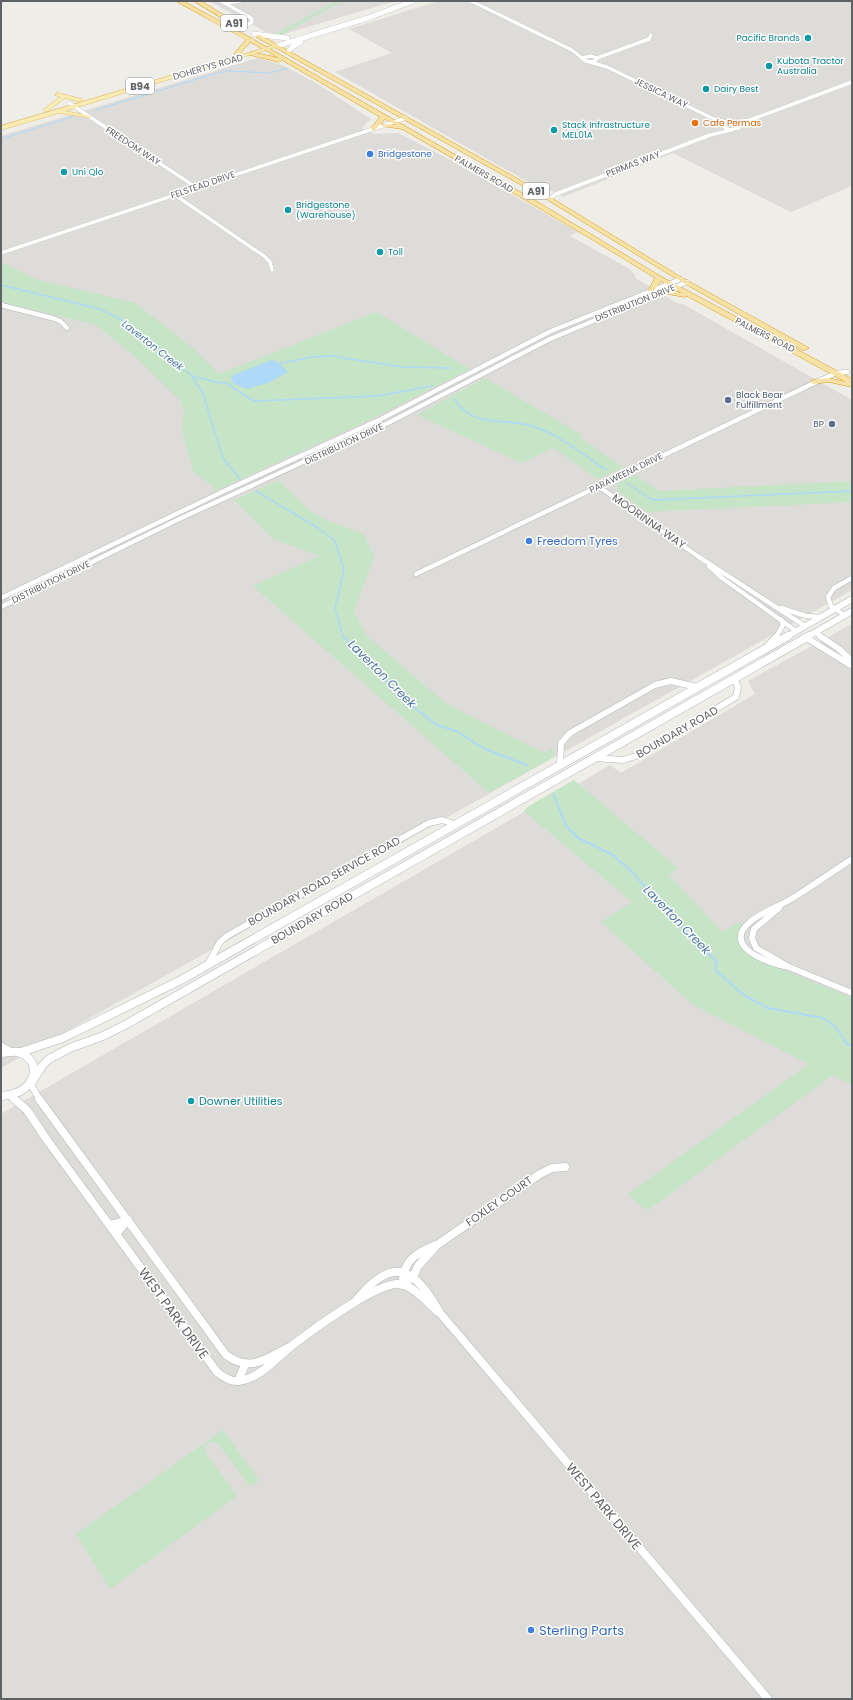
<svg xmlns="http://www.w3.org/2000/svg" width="853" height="1700" font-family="Poppins,sans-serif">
  <rect width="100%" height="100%" fill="#efede7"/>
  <g fill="#dedcd9">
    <polygon points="209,1 395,1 281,35 268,33"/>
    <polygon points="439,1 852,1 852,186 791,212 673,153 563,197 552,191 542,190 335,72 392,53 349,29"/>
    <polygon points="258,58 282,65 316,83 371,119 362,128 374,134 398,133 445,157 578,232 570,236 631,270 636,277 635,278 677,303 683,304 852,400 852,590 1,1068 1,136"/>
    <polygon points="852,624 852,1699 1,1699 1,1114 522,813 529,806 574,780 578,784 610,765 621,773 755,694 748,681"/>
  </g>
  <g fill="#c6e4c6">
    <polygon points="336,1 343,1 281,35 275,34"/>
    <polygon points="1,262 35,279 135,303 188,344 219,374 376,312 470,369 378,416 217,490 193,471 182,430 184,411 180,400 138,359 96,325 1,302"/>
    <polygon points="485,378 582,435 579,437 623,467 598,479 553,448 522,463 417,415"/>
    <polygon points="635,475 660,491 852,481 852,502 647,512 617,491 618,483"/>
    <polygon points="278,480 310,511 322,518 365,535 374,557 354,612 367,636 437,696 452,707 544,753 552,748 554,757 489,793 253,586 319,556 273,539 234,500"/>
    <path d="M574 780 678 868 669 875 722 932 739 922 742 925C734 936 738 947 748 955L852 998V1085L833 1075 648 1210 643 1208 628 1194 809 1064 692 1004 601 922 632 902 524 811 529 806Z"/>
    <polygon points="223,1430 259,1480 250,1487 217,1442 211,1442 205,1446 205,1452 237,1496 110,1589 76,1534"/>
  </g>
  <polygon fill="#aed9f7" points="272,360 279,363 288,372 268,383 246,389 233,383 231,376"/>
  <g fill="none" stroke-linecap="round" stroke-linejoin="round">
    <g stroke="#aed9f7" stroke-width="1">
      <polyline points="96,110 217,73 230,71 269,73 288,68"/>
      <polyline points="1,139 72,117"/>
    </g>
    <g stroke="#aed9f7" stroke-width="1.5">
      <polyline points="1,285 100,309 126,322 157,346 192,376 203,394 223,458 240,479"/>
      <polyline points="277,364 312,357 331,356 402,367 450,368"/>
      <polyline points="192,376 215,382 226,383 254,401 378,396 432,386"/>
      <path d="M454 399C477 432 506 415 538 428 563 438 584 455 606 470"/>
      <polyline points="627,483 652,500 852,491"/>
      <polyline points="256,491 318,528 335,541 344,570 335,608 343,637"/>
    </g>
    <g stroke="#aed9f7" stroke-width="2">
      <polyline points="343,636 367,662 412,706 437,725 456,731 485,749 527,765"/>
      <polyline points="554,795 566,826 578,838 613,855 634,874 664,910 717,962 715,970 745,996 768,1008 823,1018 836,1027 847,1044 852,1046"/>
    </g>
    <defs>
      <g id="minor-far3">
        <polyline points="221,1 251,18 252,22 243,28"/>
        <polyline points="471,1 572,50 582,58"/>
        <polyline points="225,3 241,1"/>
        <polyline points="597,58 649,39 651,35"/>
        <polyline points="590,62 595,61 597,58 591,56 582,58 586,61 607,67 714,119 731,123"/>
        <polyline points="69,103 197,188"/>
        <polyline points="733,123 750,120 852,82"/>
        <polygon points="727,124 737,124 739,128 728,130 723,126"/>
        <polyline points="175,195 264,256 270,262 272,270"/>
        <polyline points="549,199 556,194 710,135 732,130"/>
        <polyline points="1,253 406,118"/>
      </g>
      <g id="minor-far2">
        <polyline points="1,305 52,318 60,321 67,328"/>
        <polyline points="598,486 699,557 805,626"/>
        <polyline points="709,566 722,578 796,631"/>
        <polyline points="416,574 816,382 836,373 847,372"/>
        <polyline points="1,598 224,491 381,419 551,331 681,279"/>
        <polyline points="1,607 177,520 388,423 550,339 687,282"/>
        <polyline points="781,608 806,616 820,617"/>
        <polyline points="844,615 831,606 828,597 834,588 852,578"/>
        <polyline points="815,632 821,637"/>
        <polyline points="776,637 783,625 781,619"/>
      </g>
      <g id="minor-far1">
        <polyline points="820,636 839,649 852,661"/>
        <polyline points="805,637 852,666"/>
        <polyline points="768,645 777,636"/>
        <polyline points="595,758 623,760 639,755 736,697 738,687 734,678"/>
        <polyline points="560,765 561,743 570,733 655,685 671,681 697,687"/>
        <polyline points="779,908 754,929 752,938 756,948 789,967 852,993"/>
        <polyline points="208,964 220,942 227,936 429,823 442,820 454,824"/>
        <path d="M789 967C770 964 719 947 751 921 762 912 778 907 791 899 812 886 832 872 852 859"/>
        <polyline points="30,1083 40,1100"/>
        <polyline points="10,1096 15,1100"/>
      </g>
      <g id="minor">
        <path d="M14 1099 27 1110 47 1140 217 1372C223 1377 230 1382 239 1381 261 1378 277 1357 294 1344 312 1330 380 1280 401 1284 414 1287 427 1302 437 1311"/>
        <path d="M39 1099 226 1355C250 1372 264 1360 287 1348"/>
        <polyline points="110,1225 128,1220"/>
        <polyline points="116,1234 128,1220"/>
        <polyline points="403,1285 413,1277 418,1266 437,1245 540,1174 552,1168 565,1167"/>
        <path d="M403 1285C402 1261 416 1253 436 1245"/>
        <path d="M355 1302C392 1255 414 1266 440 1313L768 1699"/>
        <polyline points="238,1381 245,1365"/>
      </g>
      <polyline id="tertiary" points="1,1046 10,1051"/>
      <g id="secondary-far2">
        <polyline points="254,34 287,38"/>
        <polyline points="277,46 368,18 413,1"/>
        <polyline points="288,52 292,47 301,42"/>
      </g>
      <g id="secondary-far1">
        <polyline points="786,637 852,599"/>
        <polyline points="807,637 852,611"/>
      </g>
      <g id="secondary">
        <polyline points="21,1052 63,1038 181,980 788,636"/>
        <path d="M1 1053C6 1053 12 1051 17 1052 36 1056 39 1076 25 1088 18 1094 10 1095 1 1096"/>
        <polyline points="33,1080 42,1066 49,1059 70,1048 103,1036 125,1025 809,636"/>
      </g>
      <g id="primary">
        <polygon points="275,45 279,46 65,111 91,116 91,118 59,113 1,130 1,126"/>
        <polygon points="58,93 82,99 83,100 80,102 65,98 48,111 44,111 44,109 60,97 55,95"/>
      </g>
      <g id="trunk">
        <path d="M176 1H183L251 38 536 201 660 276 852 379V387L829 382 812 384V380L829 378 846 382 687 296 684 297 663 293 662 292 665 290 682 293 661 281 653 292H649L648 291 655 278C572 226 487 178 402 129L382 126V124L396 125 385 119 375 130H371V128L380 117 282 60 279 62 250 55 249 54 252 52 279 58 250 42 239 55H235L234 54 246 40Z"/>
        <polygon points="194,1 201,1 240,25 235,26"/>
        <polygon points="256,35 260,35 545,194 679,276 809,348 805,350 802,350 675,278 541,196 256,37"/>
      </g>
    </defs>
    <use href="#minor-far3" stroke="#b4b7ba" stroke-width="4"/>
    <use href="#minor-far2" stroke="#b4b7ba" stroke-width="5.5"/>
    <use href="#minor-far1" stroke="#b4b7ba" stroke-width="7"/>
    <use href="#minor" stroke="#b4b7ba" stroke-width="9"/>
    <use href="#tertiary" stroke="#b4b7ba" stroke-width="8"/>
    <use href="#secondary-far2" stroke="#b3b6ba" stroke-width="5.5"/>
    <use href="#secondary-far1" stroke="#b3b6ba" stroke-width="7"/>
    <use href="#secondary" stroke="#b3b6ba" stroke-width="9"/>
    <use href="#primary" stroke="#e5bf6a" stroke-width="1"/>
    <use href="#trunk" stroke="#e09c16" stroke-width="1"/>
    <use href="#minor-far3" stroke="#fff" stroke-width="3.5"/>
    <use href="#minor-far2" stroke="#fff" stroke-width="4.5"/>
    <use href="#minor-far1" stroke="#fff" stroke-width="6"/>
    <use href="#minor" stroke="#fff" stroke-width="8"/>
    <use href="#tertiary" stroke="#fff" stroke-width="7"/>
    <use href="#secondary-far2" stroke="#fff" stroke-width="5"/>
    <use href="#secondary-far1" stroke="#fff" stroke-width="6"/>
    <use href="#secondary" stroke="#fff" stroke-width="8"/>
    <use href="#primary" fill="#f8ebb3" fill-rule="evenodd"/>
    <use href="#trunk" fill="#f6e2a6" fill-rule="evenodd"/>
  </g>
  <g fill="#0f9aa8" stroke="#fff" stroke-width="1.5">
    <circle cx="808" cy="38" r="4"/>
    <circle cx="769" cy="66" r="4"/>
    <circle cx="706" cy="89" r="4"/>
    <circle cx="554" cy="130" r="4"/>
    <circle cx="64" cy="172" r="4"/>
    <circle cx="288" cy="210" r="4"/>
    <circle cx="380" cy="252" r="4"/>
    <circle cx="191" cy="1101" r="4"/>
  </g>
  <circle fill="#e8710a" stroke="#fff" stroke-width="1.5" cx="695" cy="123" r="4"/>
  <g fill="#3f7fe0" stroke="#fff" stroke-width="1.5">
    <circle cx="370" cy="154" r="4"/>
    <circle cx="529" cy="541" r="4"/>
    <circle cx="531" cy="1630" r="4"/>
  </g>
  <g fill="#5c6f8a" stroke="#fff" stroke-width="1.5">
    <circle cx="728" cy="400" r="4"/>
    <circle cx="832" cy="424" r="4"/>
  </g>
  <g text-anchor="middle" stroke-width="3" stroke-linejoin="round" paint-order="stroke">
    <g font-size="9" fill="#0d838f" stroke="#fff" text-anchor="start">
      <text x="800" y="41" text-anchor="end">Pacific Brands</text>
      <text x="777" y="64">Kubota Tractor<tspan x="777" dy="10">Australia</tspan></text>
      <text x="714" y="92">Dairy Best</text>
      <text x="562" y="128">Stack Infrastructure<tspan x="562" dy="10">MEL01A</tspan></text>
      <text x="72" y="175">Uni Qlo</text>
      <text x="296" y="208">Bridgestone<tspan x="296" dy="10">(Warehouse)</tspan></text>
      <text x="388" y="255">Toll</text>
    </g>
    <g font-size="9" fill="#5e6265" stroke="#fff">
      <text transform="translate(208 67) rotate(-16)" y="3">DOHERTYS ROAD</text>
      <text transform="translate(661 93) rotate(26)" y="3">JESSICA WAY</text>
      <text transform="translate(133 146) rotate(33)" y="3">FREEDOM WAY</text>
      <text transform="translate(633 164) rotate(-21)" y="3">PERMAS WAY</text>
      <text transform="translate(484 174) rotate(30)" y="3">PALMERS ROAD</text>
      <text transform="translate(203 185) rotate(-19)" y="3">FELSTEAD DRIVE</text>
      <text transform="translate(635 303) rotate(-22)" y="3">DISTRIBUTION DRIVE</text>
      <text transform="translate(765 335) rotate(27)" y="3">PALMERS ROAD</text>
      <text transform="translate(344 444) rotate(-25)" y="3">DISTRIBUTION DRIVE</text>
      <text transform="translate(626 473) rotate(-26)" y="3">PARAWEENA DRIVE</text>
      <text transform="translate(51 582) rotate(-26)" y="3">DISTRIBUTION DRIVE</text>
    </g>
    <g font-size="9" fill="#c56008" stroke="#fff" text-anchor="start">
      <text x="703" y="126">Cafe Permas</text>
    </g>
    <g font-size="9" fill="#366cbe" stroke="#fff" text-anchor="start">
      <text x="378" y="157">Bridgestone</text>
    </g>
    <g font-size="9" fill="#4e5e75" stroke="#fff" text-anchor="start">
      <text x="736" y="398">Black Bear<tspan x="736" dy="10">Fulfillment</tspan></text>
      <text x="824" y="427" text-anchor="end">BP</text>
    </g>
    <g fill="#fff" stroke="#8e9193" stroke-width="1">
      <rect x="221" y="15" width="26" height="16" rx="3"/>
      <rect x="126" y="78" width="28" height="16" rx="3"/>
      <rect x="523" y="183" width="26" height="16" rx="3"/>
    </g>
    <g font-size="10" font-weight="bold" fill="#5e6265">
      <text x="234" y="27">A91</text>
      <text x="140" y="90">B94</text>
      <text x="536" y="195">A91</text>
    </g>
    <g font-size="10" font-style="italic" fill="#4875a0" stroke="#fff">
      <text transform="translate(153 345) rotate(38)" y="4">Laverton Creek</text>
    </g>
    <g font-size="11" fill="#5e6265" stroke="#fff">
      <text transform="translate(649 521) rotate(35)" y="4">MOORINNA WAY</text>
      <text transform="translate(677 732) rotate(-30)" y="4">BOUNDARY ROAD</text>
      <text transform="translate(324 881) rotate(-29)" y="4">BOUNDARY ROAD SERVICE ROAD</text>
      <text transform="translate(312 918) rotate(-30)" y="4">BOUNDARY ROAD</text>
      <text transform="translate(499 1201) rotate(-35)" y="4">FOXLEY COURT</text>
    </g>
    <g font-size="11" fill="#366cbe" stroke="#fff" text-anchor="start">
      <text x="537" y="545">Freedom Tyres</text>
    </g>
    <g font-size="11" fill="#0d838f" stroke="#fff" text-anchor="start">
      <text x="199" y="1105">Downer Utilities</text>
    </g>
    <g font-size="12" font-style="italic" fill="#4875a0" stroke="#fff">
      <text transform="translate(382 674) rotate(45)" y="4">Laverton Creek</text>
      <text transform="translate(677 920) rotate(46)" y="4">Laverton Creek</text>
    </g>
    <g font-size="13" fill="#5e6265" stroke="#fff">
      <text transform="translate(174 1313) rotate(54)" y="5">WEST PARK DRIVE</text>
      <text transform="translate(604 1506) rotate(50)" y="5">WEST PARK DRIVE</text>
    </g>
    <g font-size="13" fill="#366cbe" stroke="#fff" text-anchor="start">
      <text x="539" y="1635">Sterling Parts</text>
    </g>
  </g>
  <rect width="853" height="1700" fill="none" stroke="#5e6265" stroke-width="4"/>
</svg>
